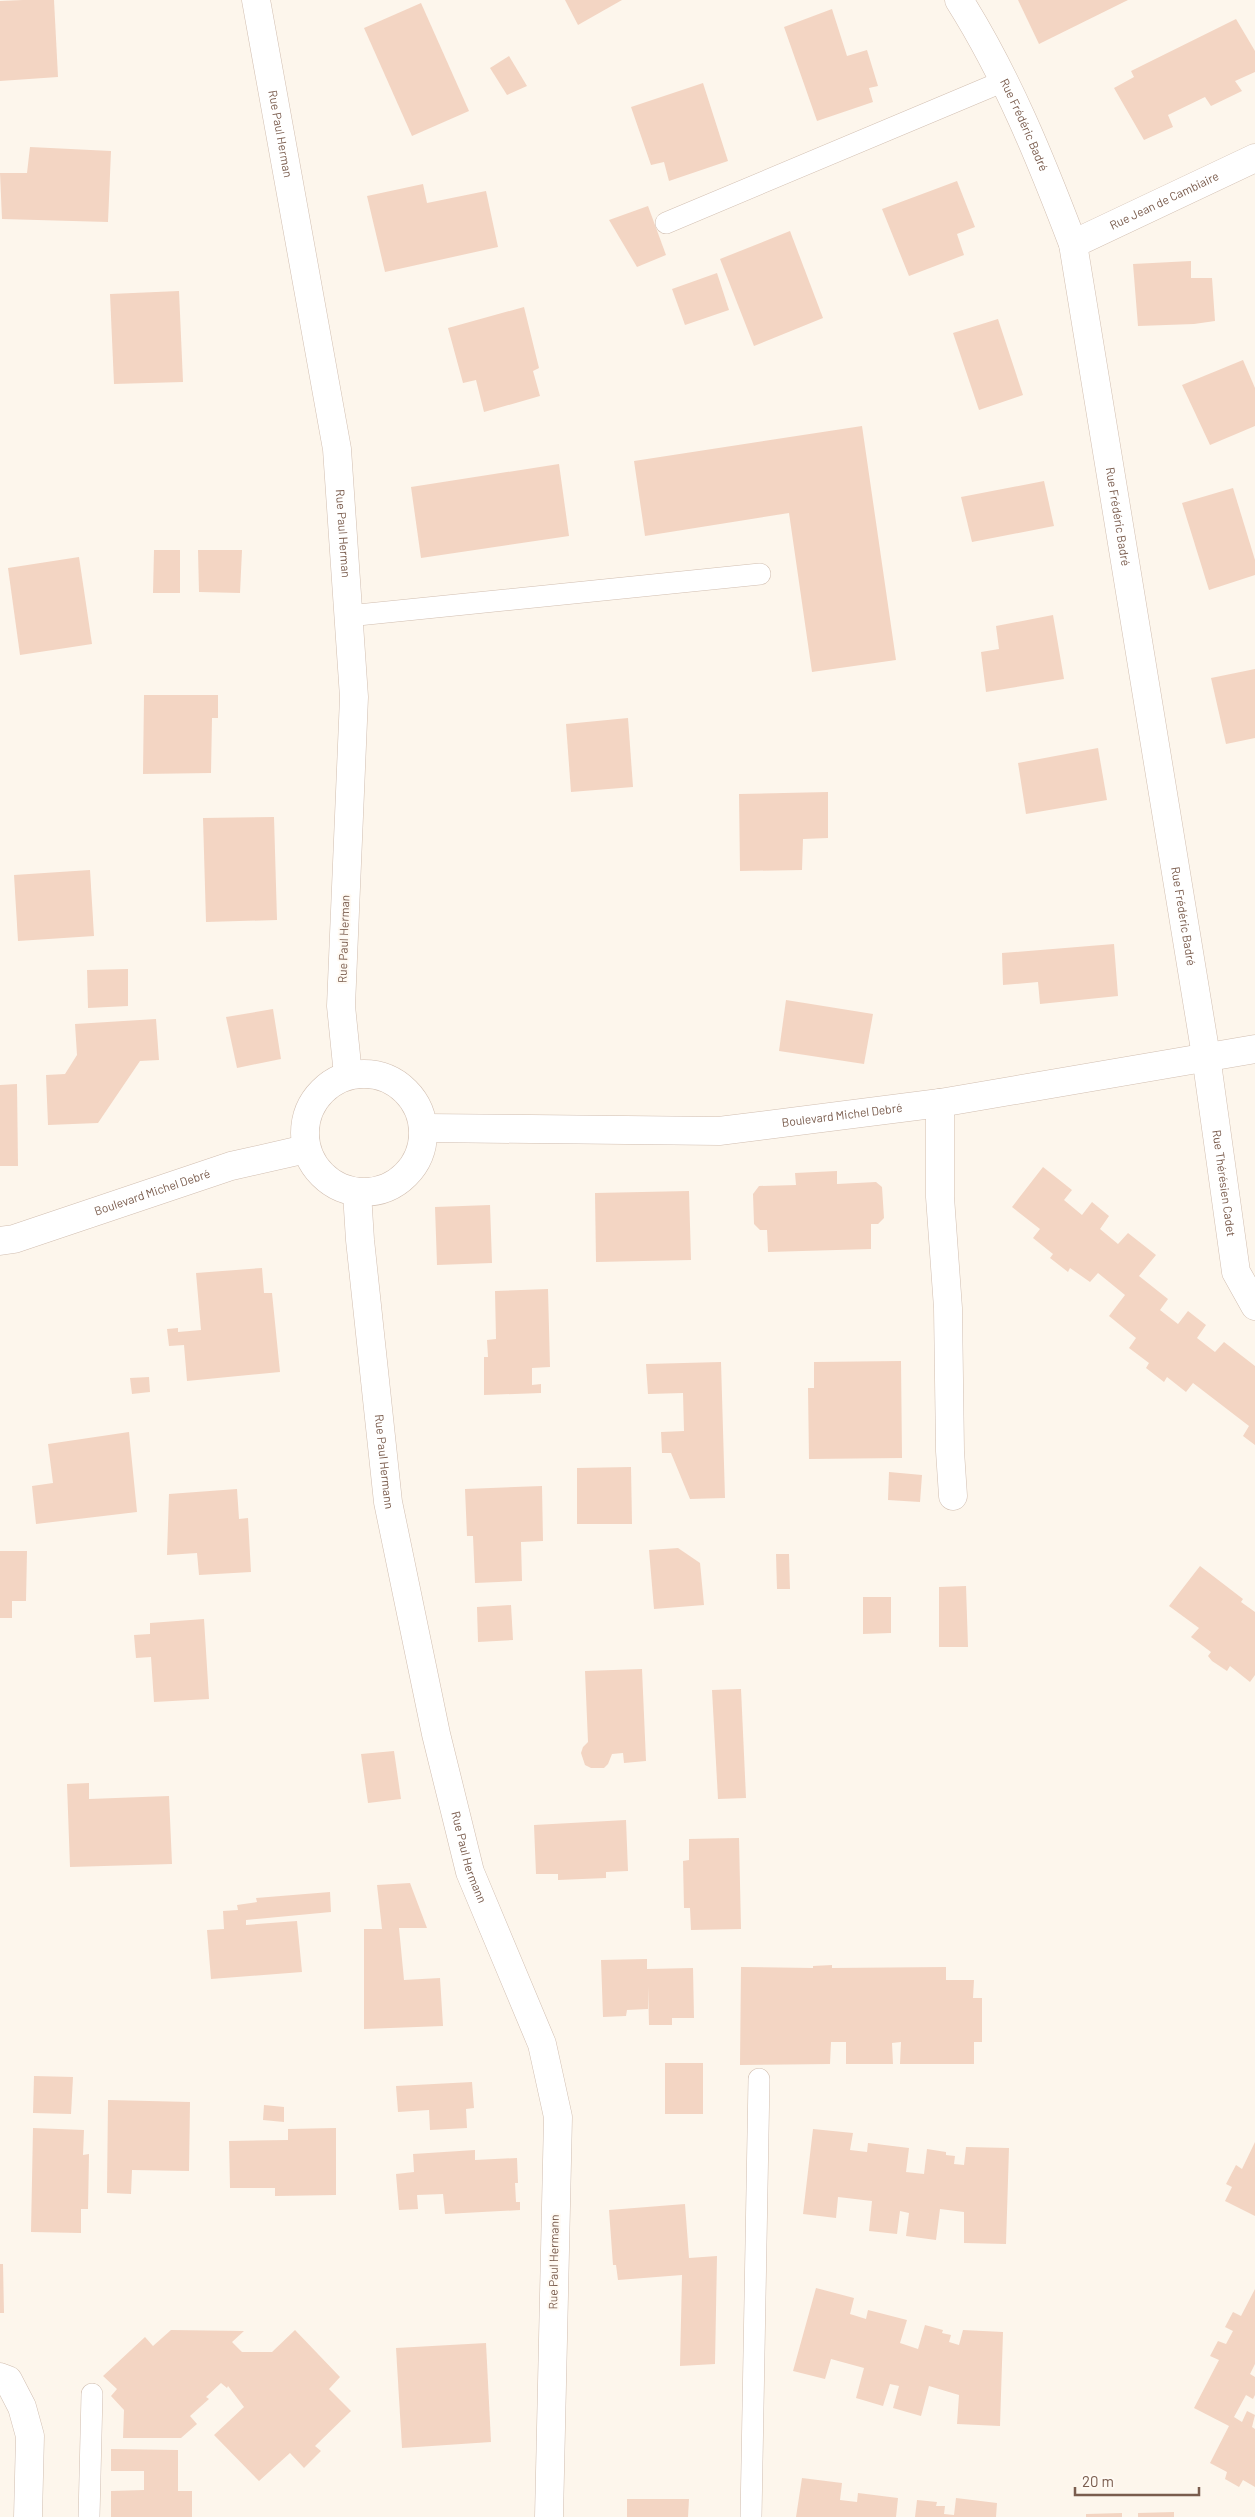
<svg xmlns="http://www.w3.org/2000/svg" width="1255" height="2517" font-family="Barlow,sans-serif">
  <rect width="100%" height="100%" fill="#fdf6ec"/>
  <g fill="#f3d5c3">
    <polygon points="23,0 54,0 58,77 0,81 0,1"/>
    <polygon points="565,0 622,0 578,25"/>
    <polygon points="1018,0 1128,0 1039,44"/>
    <polygon points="421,3 469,111 412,136 364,28"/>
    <polygon points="832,9 847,56 867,50 878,86 869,88 873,102 817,121 784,27"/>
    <polygon points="1236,19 1255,51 1255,72 1235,81 1242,91 1211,106 1205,97 1168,115 1173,127 1144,140 1114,88 1134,77 1131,71"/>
    <polygon points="509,56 527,86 507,95 490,68"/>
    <polygon points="703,83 728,161 669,181 664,162 651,165 631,107"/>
    <polygon points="30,147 111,151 108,222 2,219 0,173 27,173"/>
    <polygon points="957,181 975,227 957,234 964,255 909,276 882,209"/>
    <polygon points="423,184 427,203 486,191 498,247 385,272 367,196"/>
    <polygon points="648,206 666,255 637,267 609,220"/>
    <polygon points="790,231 823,318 754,346 720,259"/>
    <polygon points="1191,261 1191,278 1212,278 1215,321 1194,324 1138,326 1133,264"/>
    <polygon points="717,273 729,310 685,325 672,289"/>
    <polygon points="179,291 183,382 114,384 110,294"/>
    <polygon points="524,307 539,368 533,371 540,396 484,412 476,380 463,383 448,328"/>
    <polygon points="998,319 1023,395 979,410 953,333"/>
    <polygon points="1243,360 1255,388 1255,426 1210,445 1182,385"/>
    <polygon points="862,426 896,660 812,672 789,513 645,536 634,461"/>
    <polygon points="559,464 569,536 421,558 411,487"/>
    <polygon points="1044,481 1054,526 972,542 961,497"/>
    <polygon points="1233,488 1255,560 1255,575 1209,590 1182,503"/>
    <polygon points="154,550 180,550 180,593 153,593"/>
    <polygon points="198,550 242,550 240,593 199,592"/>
    <polygon points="79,557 92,644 20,655 8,568"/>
    <polygon points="1053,615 1064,679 986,692 981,652 999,649 996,626"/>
    <polygon points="1255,669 1255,738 1226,744 1211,678"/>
    <polygon points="144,695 218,695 218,718 212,718 211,773 143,774"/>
    <polygon points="628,718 633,787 571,792 566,724"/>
    <polygon points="1098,748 1107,800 1026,814 1018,763"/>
    <polygon points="828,792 828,838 803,839 802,870 740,871 739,794"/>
    <polygon points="274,817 277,920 206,922 203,818"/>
    <polygon points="90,870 94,936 18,941 14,875"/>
    <polygon points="1114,944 1118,996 1040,1004 1038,982 1003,985 1002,953"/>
    <polygon points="128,969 128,1006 88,1008 87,970"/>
    <polygon points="786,1000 873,1014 864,1064 779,1051"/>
    <polygon points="273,1009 281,1059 237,1068 226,1017"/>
    <polygon points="156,1019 159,1060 140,1061 98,1123 48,1125 46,1075 65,1074 77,1055 75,1024"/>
    <polygon points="17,1084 18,1166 0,1166 0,1085"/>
    <polygon points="1043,1167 1072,1190 1064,1200 1082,1215 1092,1202 1109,1216 1100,1229 1118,1244 1128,1233 1156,1255 1139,1276 1168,1299 1160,1310 1178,1324 1188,1311 1206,1325 1197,1338 1215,1352 1224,1342 1255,1366 1255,1445 1243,1436 1249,1426 1193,1383 1186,1392 1167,1377 1164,1382 1146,1368 1149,1363 1129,1348 1136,1338 1109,1316 1125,1295 1098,1273 1090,1282 1070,1268 1068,1272 1050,1258 1053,1254 1033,1238 1040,1229 1012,1207"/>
    <polygon points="837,1171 837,1184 876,1182 882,1187 884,1218 878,1224 871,1224 871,1249 768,1252 767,1230 760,1230 754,1224 753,1194 759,1186 796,1185 795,1173"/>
    <polygon points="689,1191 691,1260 596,1262 595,1193"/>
    <polygon points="490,1205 492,1263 437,1265 435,1207"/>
    <polygon points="262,1268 264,1293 272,1293 280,1372 187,1381 184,1345 169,1346 167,1329 178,1328 178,1332 201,1330 196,1273"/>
    <polygon points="548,1289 550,1367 532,1368 532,1385 541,1384 541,1393 484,1395 484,1357 488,1357 487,1340 496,1339 495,1291"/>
    <polygon points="901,1361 902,1458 809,1459 808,1388 814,1388 814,1362"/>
    <polygon points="721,1362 725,1498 690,1499 671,1453 662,1453 661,1432 684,1431 683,1393 648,1394 646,1364"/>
    <polygon points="149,1377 150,1392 132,1394 130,1378"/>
    <polygon points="129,1432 137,1512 36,1524 32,1486 53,1483 48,1444"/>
    <polygon points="631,1467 632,1524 577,1524 577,1468"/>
    <polygon points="889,1472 922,1475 920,1502 888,1500"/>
    <polygon points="542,1486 543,1541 521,1542 522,1581 475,1583 473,1536 467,1536 465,1489"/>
    <polygon points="237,1489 239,1519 248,1518 251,1572 199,1575 197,1553 167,1555 169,1494"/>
    <polygon points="678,1548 700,1563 704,1605 654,1609 649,1550"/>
    <polygon points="0,1551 27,1551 26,1601 12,1601 12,1618 0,1618"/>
    <polygon points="776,1554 789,1554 790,1589 777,1589"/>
    <polygon points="1200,1566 1243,1599 1241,1602 1255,1612 1255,1675 1250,1682 1230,1666 1227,1671 1212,1661 1208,1656 1211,1652 1191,1637 1199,1628 1169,1606"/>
    <polygon points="966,1586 968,1647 939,1647 939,1587"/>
    <polygon points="863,1597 891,1597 891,1633 863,1634"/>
    <polygon points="511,1605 513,1640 478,1642 477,1607"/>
    <polygon points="204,1619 209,1699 154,1702 151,1657 136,1658 134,1635 150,1634 150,1623"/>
    <polygon points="642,1669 646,1761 624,1763 623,1753 612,1754 608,1764 604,1768 591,1768 585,1765 581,1753 583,1747 588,1742 585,1671"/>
    <polygon points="741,1689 746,1798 718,1799 712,1690"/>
    <polygon points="394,1751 401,1799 368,1803 361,1754"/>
    <polygon points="89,1783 89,1799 169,1796 172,1864 70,1867 67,1784"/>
    <polygon points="626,1820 628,1871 606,1872 606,1878 558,1880 558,1874 536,1874 534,1825"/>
    <polygon points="739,1838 741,1929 691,1930 690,1908 684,1908 683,1861 689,1860 689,1839"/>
    <polygon points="410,1883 427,1928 399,1928 404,1980 440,1978 443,2026 364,2029 364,1929 382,1929 377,1885"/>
    <polygon points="330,1892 331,1912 246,1920 246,1925 297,1921 302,1972 211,1979 207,1930 224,1929 223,1911 238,1910 237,1905 257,1902 256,1898"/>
    <polygon points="647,1959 647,1969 693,1968 694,2018 672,2018 672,2025 649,2025 648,1986 648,2009 627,2010 626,2016 603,2017 601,1960"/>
    <polygon points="832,1965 832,1968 946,1967 946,1980 974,1980 973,1998 982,1998 982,2042 974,2042 974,2064 900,2064 901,2042 892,2043 893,2064 846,2064 846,2042 831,2042 830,2064 740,2065 741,1967 813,1968 813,1966"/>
    <rect x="665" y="2063" width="38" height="51"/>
    <polygon points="34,2076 73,2077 71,2114 33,2113"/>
    <polygon points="472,2082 474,2108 466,2109 467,2128 430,2130 429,2110 398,2112 396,2086"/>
    <polygon points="108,2100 190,2102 189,2171 132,2170 131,2194 107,2193"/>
    <polygon points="264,2105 284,2107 284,2122 263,2120"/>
    <polygon points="33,2128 84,2130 83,2155 89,2154 88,2209 81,2209 81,2233 31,2232"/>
    <polygon points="336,2128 336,2195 275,2196 275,2188 230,2188 229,2141 288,2140 288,2129"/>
    <polygon points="813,2129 853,2133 850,2150 867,2152 868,2143 909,2148 906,2172 924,2174 927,2149 946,2152 946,2155 955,2156 954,2164 964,2165 966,2147 1009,2148 1006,2244 964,2243 964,2212 940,2209 936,2240 906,2236 909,2213 900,2211 897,2234 869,2231 872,2201 838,2197 836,2218 803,2214"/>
    <polygon points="1255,2142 1255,2216 1225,2201 1232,2187 1226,2184 1236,2165 1242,2169"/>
    <polygon points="475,2150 475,2160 517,2158 518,2183 515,2183 516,2202 520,2202 520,2210 445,2214 443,2194 417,2195 418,2209 399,2210 396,2174 414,2172 413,2154"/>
    <polygon points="685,2204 689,2258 717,2256 715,2364 680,2366 682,2275 618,2280 616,2265 613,2265 609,2210"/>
    <polygon points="0,2264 3,2264 4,2313 0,2313"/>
    <polygon points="816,2288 854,2298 850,2314 866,2319 868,2310 907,2320 900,2343 918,2349 925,2325 943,2330 942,2333 951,2335 949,2342 959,2345 963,2330 1003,2332 1000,2426 957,2424 959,2395 929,2386 921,2416 893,2408 899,2386 890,2384 883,2406 856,2398 864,2368 831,2359 825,2379 793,2371"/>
    <polygon points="1255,2289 1255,2364 1250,2374 1255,2377 1255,2395 1253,2399 1246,2395 1234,2417 1242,2422 1247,2411 1255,2415 1252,2427 1255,2429 1255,2487 1243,2480 1239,2487 1225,2479 1227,2472 1210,2463 1229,2426 1194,2408 1219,2360 1210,2356 1218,2341 1226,2344 1233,2331 1225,2327 1233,2312 1241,2316"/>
    <polygon points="171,2330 244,2331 232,2342 242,2352 272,2352 295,2330 340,2377 329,2389 351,2411 315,2446 321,2451 304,2468 290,2453 259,2481 214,2435 244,2407 228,2386 227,2388 221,2383 206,2397 209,2399 190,2416 197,2424 181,2438 123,2438 124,2410 111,2396 117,2389 103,2376 145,2337 153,2346"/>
    <polygon points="486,2343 491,2442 402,2448 396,2348"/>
    <polygon points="111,2449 178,2450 178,2491 192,2491 192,2517 111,2517 111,2491 144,2490 144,2471 111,2471"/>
    <polygon points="802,2478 842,2483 840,2500 857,2502 858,2493 898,2498 896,2517 796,2517"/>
    <polygon points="956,2498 997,2503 996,2517 915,2517 917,2500 937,2502 936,2506 945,2506 944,2514 954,2515"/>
    <polygon points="627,2499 689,2499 688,2517 627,2517"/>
    <polygon points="1174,2512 1174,2517 1138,2517 1138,2513"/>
    <polygon points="1122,2513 1122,2517 1086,2517 1086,2514"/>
  </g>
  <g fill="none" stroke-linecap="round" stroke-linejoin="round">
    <defs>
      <g id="service">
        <polyline points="666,223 1004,81"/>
        <polyline points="348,616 760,574"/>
        <polyline points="89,2517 92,2394"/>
        <polyline points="751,2517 759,2079"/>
      </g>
      <g id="minor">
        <path id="s1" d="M256 0 337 449 354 697 341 1006 348 1075"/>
        <path id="s2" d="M959 0C1007 76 1041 160 1073 244L1206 1056 1236 1272 1255 1306"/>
        <path id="s3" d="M1073 244 1255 158"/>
        <circle cx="364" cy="1133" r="59"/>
        <polyline points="940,1103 940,1197 948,1308 950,1451 953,1496"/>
        <path id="s4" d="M424 1128 719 1131 940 1103 1255 1049"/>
        <path id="s5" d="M357 1193 360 1240 388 1502 436 1734 470 1872 542 2044 558 2117 549 2517"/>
        <path id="s6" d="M0 1241 14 1239 231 1166 306 1149"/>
        <polyline points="0,2377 8,2380 22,2407 30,2436 28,2517"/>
      </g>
    </defs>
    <use href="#service" stroke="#d1beb0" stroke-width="22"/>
    <use href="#minor" stroke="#d1beb0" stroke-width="29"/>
    <use href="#service" stroke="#fff" stroke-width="21"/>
    <use href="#minor" stroke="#fff" stroke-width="28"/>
  </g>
  <g text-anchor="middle" stroke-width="4" stroke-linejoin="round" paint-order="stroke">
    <g font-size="12" fill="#7a5c4d" stroke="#fffaf3">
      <text dy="4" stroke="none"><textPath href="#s2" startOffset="141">Rue Frédéric Badré</textPath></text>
      <text dy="4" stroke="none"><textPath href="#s1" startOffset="136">Rue Paul Herman</textPath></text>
      <text dy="4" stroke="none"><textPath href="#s3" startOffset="101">Rue Jean de Cambiaire</textPath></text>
      <text dy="4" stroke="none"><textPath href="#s2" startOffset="546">Rue Frédéric Badré</textPath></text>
      <text dy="4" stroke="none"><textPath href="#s1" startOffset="541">Rue Paul Herman</textPath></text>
      <text dy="4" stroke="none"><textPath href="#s2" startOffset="951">Rue Frédéric Badré</textPath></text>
      <text transform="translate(344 939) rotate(-88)" y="4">Rue Paul Herman</text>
      <text dy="4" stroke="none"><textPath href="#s4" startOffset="419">Boulevard Michel Debré</textPath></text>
      <text dy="4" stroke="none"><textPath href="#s2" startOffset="1221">Rue Thérésien Cadet</textPath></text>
      <text dy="4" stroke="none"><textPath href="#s6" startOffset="160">Boulevard Michel Debré</textPath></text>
      <text dy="4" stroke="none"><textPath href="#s5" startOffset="270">Rue Paul Hermann</textPath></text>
      <text dy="4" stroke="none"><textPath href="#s5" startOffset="675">Rue Paul Hermann</textPath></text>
      <text transform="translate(554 2262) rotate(-89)" y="4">Rue Paul Hermann</text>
    </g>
  </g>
  <path d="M1075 2487v8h124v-8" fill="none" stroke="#7a5c4d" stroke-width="2.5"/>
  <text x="1082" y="2487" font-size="15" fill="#7a5c4d" stroke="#fffaf3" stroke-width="4" paint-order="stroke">20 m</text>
</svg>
